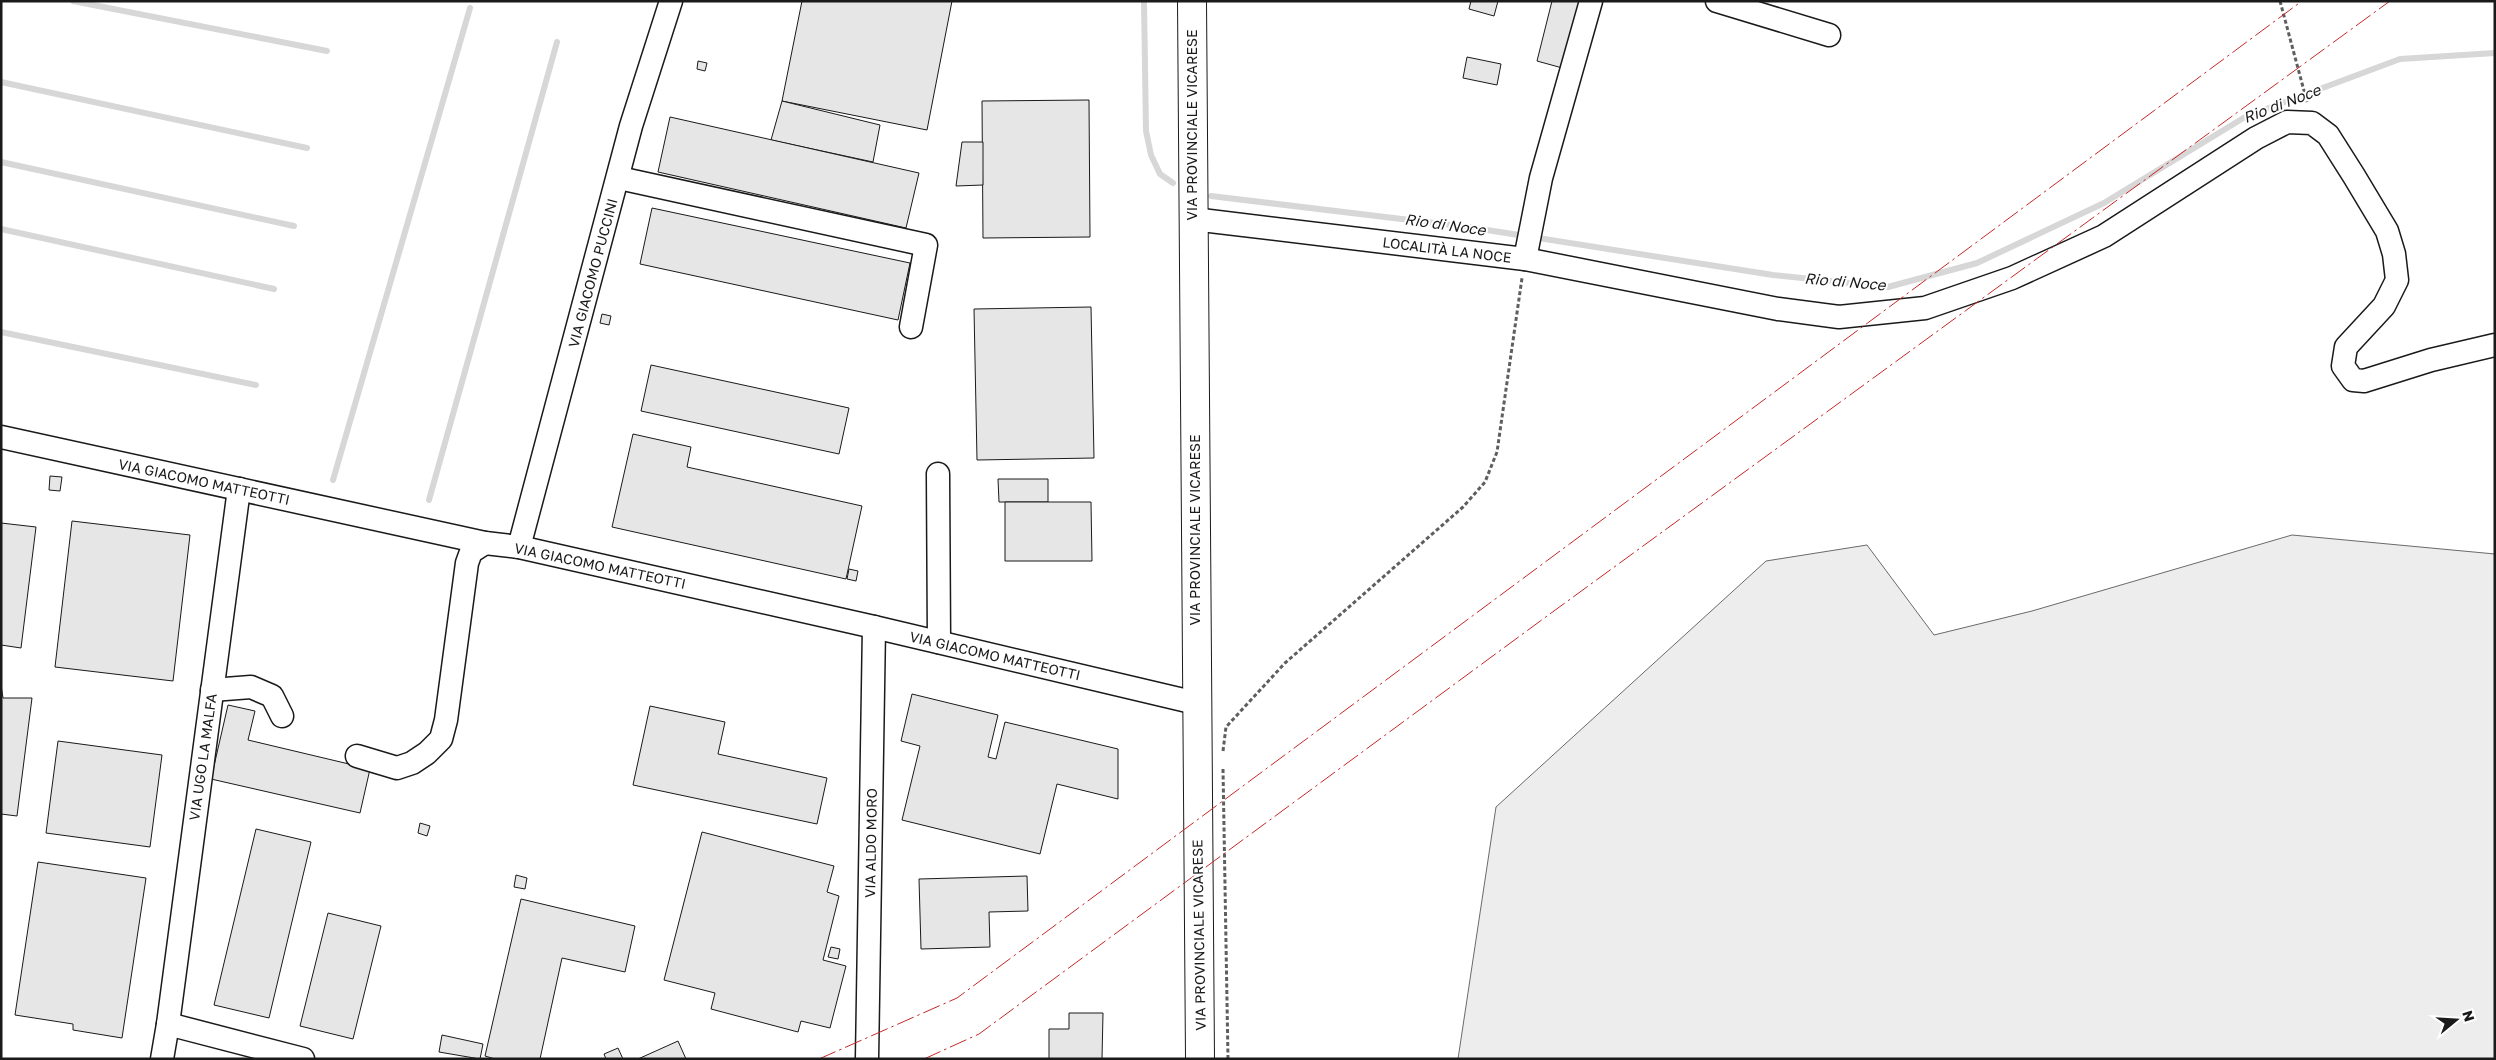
<svg xmlns="http://www.w3.org/2000/svg" width="2496" height="1060" font-family="'Golos Text',sans-serif">
  <rect width="100%" height="100%" fill="#fff"/>
  <polygon fill="#ededed" stroke="#6a6a6a" points="2292,535 2495,554 2495,1059 1458,1059 1496,807 1766,561 1867,545 1934,635 2032,611"/>
  <g fill="none" stroke-linecap="round" stroke-linejoin="round">
    <g stroke="#d7d7d7" stroke-width="6">
      <polyline points="73,1 327,51"/>
      <polyline points="1144,1 1146,131 1151,155 1160,174 1173,183"/>
      <polyline points="1,82 307,148"/>
      <polyline points="1,162 294,226"/>
      <polyline points="1211,196 1468,227 1773,275 1888,287 1977,263 2104,203 2245,117 2400,59 2495,53"/>
      <polyline points="1,229 274,289"/>
      <polyline points="1,332 256,385"/>
      <polyline points="333,480 470,8"/>
      <polyline points="429,500 557,42"/>
    </g>
  </g>
  <g fill="#e6e6e6" stroke="#1a1a1a">
    <polygon points="802,1 952,1 927,130 782,101"/>
    <polygon points="1471,1 1498,1 1494,16 1469,9"/>
    <polygon points="1552,1 1582,1 1566,69 1537,61"/>
    <polygon points="1467,57 1501,64 1497,85 1463,78"/>
    <polygon points="698,61 707,63 705,71 697,69"/>
    <polygon points="1089,100 1090,237 983,238 982,101"/>
    <polygon points="782,101 880,125 873,162 771,140"/>
    <polygon points="670,117 919,173 906,228 658,172"/>
    <polygon points="962,142 983,142 983,185 956,186"/>
    <polygon points="652,208 910,263 898,320 640,264"/>
    <polygon points="1091,307 1094,458 977,460 974,309"/>
    <polygon points="602,314 611,316 609,325 600,323"/>
    <polygon points="651,365 849,408 839,454 641,411"/>
    <polygon points="633,434 691,447 687,467 862,506 846,579 612,527"/>
    <polygon points="50,476 62,477 60,491 49,490"/>
    <polygon points="998,479 1048,479 1048,502 999,502"/>
    <polygon points="1005,502 1091,502 1092,561 1005,561"/>
    <polygon points="72,521 190,535 173,681 55,667"/>
    <polygon points="1,523 36,527 21,648 1,645"/>
    <polygon points="849,569 858,571 856,581 847,579"/>
    <polygon points="1,685 3,698 32,698 17,816 1,814"/>
    <polygon points="912,694 998,715 988,757 996,759 1005,722 1118,749 1118,799 1057,784 1040,854 902,820 920,746 901,741"/>
    <polygon points="228,705 255,711 248,740 370,769 360,813 211,779"/>
    <polygon points="650,706 725,722 718,754 827,778 817,824 633,785"/>
    <polygon points="58,741 162,755 150,847 46,833"/>
    <polygon points="420,823 430,826 427,836 418,833"/>
    <polygon points="256,829 311,842 269,1018 214,1005"/>
    <polygon points="702,832 834,866 827,892 839,896 823,960 846,966 830,1028 801,1021 798,1032 711,1009 715,993 664,980"/>
    <polygon points="38,862 146,878 122,1038 73,1030 73,1024 15,1015"/>
    <polygon points="516,875 527,878 525,889 514,887"/>
    <polygon points="1027,876 1028,911 989,912 990,947 921,949 919,879"/>
    <polygon points="521,899 635,926 625,972 562,958 540,1059 495,1059 485,1056"/>
    <polygon points="328,913 381,926 353,1039 300,1026"/>
    <polygon points="831,947 840,949 838,959 828,957"/>
    <polygon points="1069,1013 1103,1013 1102,1059 1049,1059 1049,1029 1069,1029"/>
    <polygon points="442,1035 483,1044 480,1059 439,1052"/>
    <polygon points="678,1041 686,1059 638,1059"/>
    <polygon points="618,1048 623,1059 606,1059 604,1054"/>
  </g>
  <g fill="none" stroke-linecap="round" stroke-linejoin="round">
    <defs>
      <g id="minor">
        <polyline points="1717,1 1829,35"/>
        <polyline points="619,178 926,245 911,327"/>
        <polyline points="1193,219 1525,259 1778,309 1839,317 1925,308 2012,278 2104,236 2256,138 2287,122 2312,123 2328,135 2354,176 2387,231 2394,254 2397,280 2384,306 2346,347 2343,366 2353,380 2364,381 2431,360 2495,345"/>
        <polyline points="1525,259 1541,178 1591,1"/>
        <polyline points="1,437 485,543 519,547 874,627 1196,703"/>
        <polyline points="938,474 939,642"/>
        <polyline points="519,547 631,126 671,1"/>
        <polyline points="212,690 251,687 272,696 282,716"/>
        <polyline points="357,756 397,768 412,763 427,753 441,739 446,720 467,563 471,552 485,543"/>
        <polyline points="168,1024 239,489"/>
        <polyline points="162,1059 168,1024 303,1059"/>
        <polyline points="867,1059 874,627"/>
      </g>
      <polyline id="major" points="1192,1 1200,1059"/>
    </defs>
    <use href="#minor" stroke="#1a1a1a" stroke-width="25"/>
    <use href="#major" stroke="#1a1a1a" stroke-width="30"/>
    <g stroke="#5f5f5f" stroke-width="3" stroke-dasharray="4 2.5" stroke-linecap="butt">
      <polyline points="2280,1 2307,102"/>
      <polyline points="1223,751 1226,727 1285,663 1463,507 1485,482 1497,452 1522,278"/>
      <polyline points="1223,769 1228,1059"/>
    </g>
    <use href="#minor" stroke="#fff" stroke-width="22"/>
    <use href="#major" stroke="#fff" stroke-width="28"/>
    <g stroke="#c62828" stroke-width="1" stroke-dasharray="18 4 2.5 4" stroke-linecap="butt">
      <polyline points="819,1059 957,998 2302,1"/>
      <polyline points="924,1059 979,1034 1543,619 2390,1"/>
    </g>
  </g>
  <g text-anchor="middle" stroke-width="4" stroke-linejoin="round" paint-order="stroke">
    <g font-size="14" fill="#1a1a1a" stroke="#fff">
      <text transform="translate(1192 125) rotate(-90)" y="5">VIA PROVINCIALE VICARESE</text>
      <text transform="translate(1447 250) rotate(7)" y="5">LOCALITÀ LA NOCE</text>
      <text transform="translate(593 273) rotate(-75)" y="5">VIA GIACOMO PUCCINI</text>
      <text transform="translate(204 482) rotate(12)" y="5">VIA GIACOMO MATTEOTTI</text>
      <text transform="translate(1195 530) rotate(-90)" y="5">VIA PROVINCIALE VICARESE</text>
      <text transform="translate(600 566) rotate(12)" y="5">VIA GIACOMO MATTEOTTI</text>
      <text transform="translate(995 656) rotate(13)" y="5">VIA GIACOMO MATTEOTTI</text>
      <text transform="translate(203 757) rotate(-82)" y="5">VIA UGO LA MALFA</text>
      <text transform="translate(871 843) rotate(-89)" y="5">VIA ALDO MORO</text>
      <text transform="translate(1199 935) rotate(-91)" y="5">VIA PROVINCIALE VICARESE</text>
    </g>
    <g font-size="15" font-style="italic" fill="#1a1a1a" stroke="#fff">
      <text transform="translate(2282 104) rotate(-21)" y="5">Rio di Noce</text>
      <text transform="translate(1445 225) rotate(8)" y="5">Rio di Noce</text>
      <text transform="translate(1845 282) rotate(5)" y="5">Rio di Noce</text>
    </g>
  </g>
  <rect width="2496" height="1060" fill="none" stroke="#1a1a1a" stroke-width="5"/>
  <g transform="translate(2456 1020) rotate(72)" stroke="#ffffff" stroke-width="4" paint-order="stroke">
  <path d="M0-4L9 19L0 12L-9 19Z" fill="#1a1a1a"/>
  <text y="-8" font-size="14" font-weight="bold" text-anchor="middle" fill="#1a1a1a">N</text>
  </g>
</svg>
